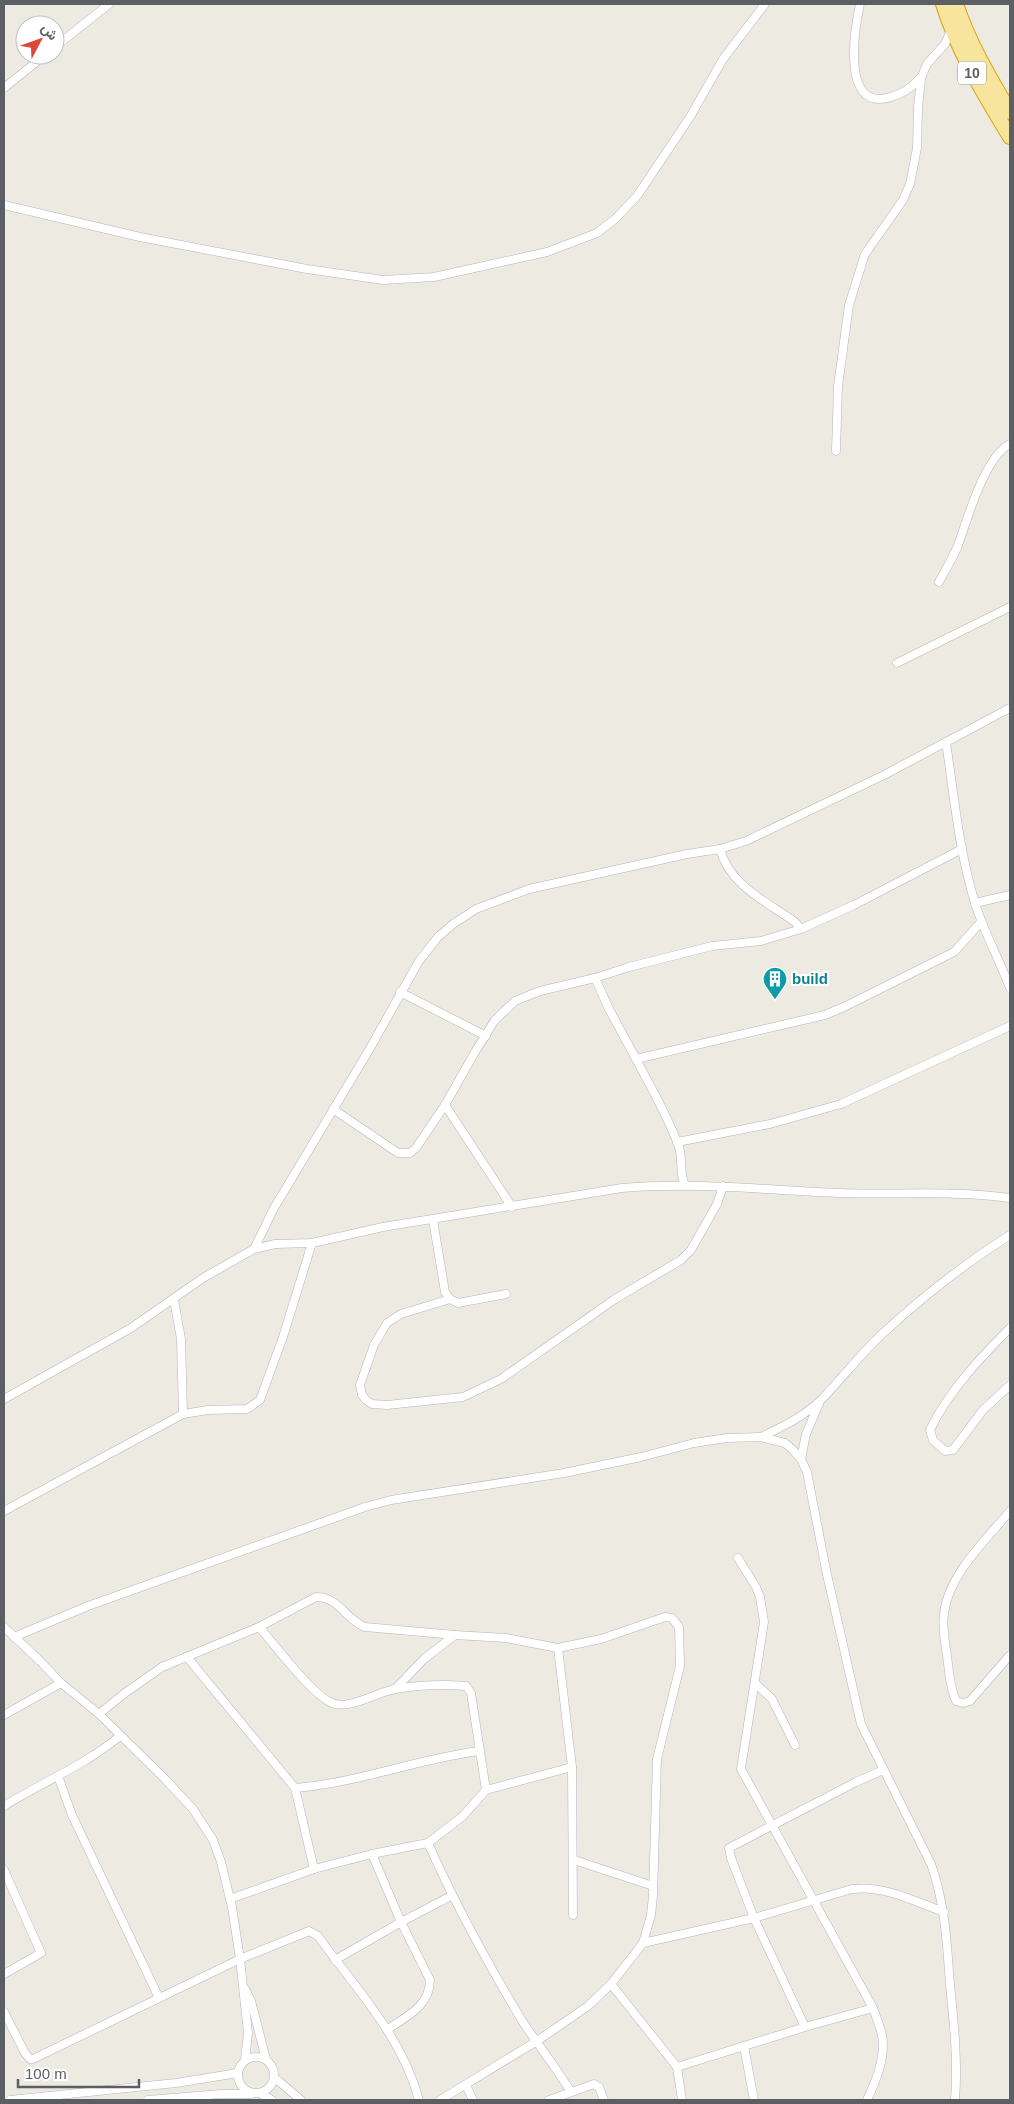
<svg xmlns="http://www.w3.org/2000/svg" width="1014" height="2104" font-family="Helvetica,Vazirmatn,sans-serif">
  <rect width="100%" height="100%" fill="#edeae2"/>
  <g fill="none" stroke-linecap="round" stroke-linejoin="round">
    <defs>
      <g id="minor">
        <path d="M860 4C855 27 841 109 887 98 901 95 911 89 920 78"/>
        <polyline points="55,47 109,4"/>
        <polyline points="4,88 45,55"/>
        <polyline points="4,205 140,237 307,269 383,280 434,277 547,252 597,233 615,219 637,196 690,117 723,59 765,4"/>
        <polyline points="836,451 838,386 849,305 865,254 903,200 910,184 917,148 918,108 921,78 927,64 945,44 951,30"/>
        <path d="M939 582C945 571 952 559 957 548 967 521 984 457 1010 444"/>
        <polyline points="897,663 1010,607"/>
        <path d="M946 742C954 796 959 851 975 903 984 932 999 959 1010 988"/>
        <path d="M720 849C730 886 766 901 795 922L801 929"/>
        <polyline points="975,903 1010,895"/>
        <polyline points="595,978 609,1009 636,1059 825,1015 846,1006 954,952 981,922"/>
        <polyline points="400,992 486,1036"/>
        <path d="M636 1059C651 1088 668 1116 679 1147 683 1159 679 1174 685 1185"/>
        <polyline points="445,1105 512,1207"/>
        <polyline points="333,1109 398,1153 410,1153 416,1148 445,1105 475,1052 495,1020 515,1001 540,991 595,978 629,967 712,946 761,941 801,929 854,905 962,849"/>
        <polyline points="677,1142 770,1124 841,1104 1010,1026"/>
        <polyline points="433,1220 445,1292 450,1299 458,1303 506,1294"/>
        <polyline points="254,1249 274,1208 369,1050 419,961 438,937 453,924 476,909 529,889 687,854 720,849 746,841 884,775 1010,708"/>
        <polyline points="450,1299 401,1314 387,1323 374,1345 360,1385 362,1395 366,1400 372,1404 387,1405 463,1397 501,1379 615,1299 681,1260 691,1250 717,1204 723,1186"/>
        <polyline points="174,1300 181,1339 183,1414"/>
        <path d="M1010 1328C980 1358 948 1392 930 1430L933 1440 945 1451 953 1450 983 1410 1010 1385"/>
        <path d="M4 1399 131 1328 203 1278 254 1249 275 1244 312 1243 383 1227 622 1188C695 1182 767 1190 839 1193 896 1195 953 1190 1010 1198"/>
        <path d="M761 1437C782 1427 805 1416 822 1399 842 1378 860 1355 881 1335 921 1298 964 1264 1010 1235"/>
        <polyline points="801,1459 806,1434 819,1404"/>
        <polyline points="4,1511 183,1414 208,1410 247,1409 260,1400 283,1337 312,1243"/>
        <path d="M1010 1511C986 1540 948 1575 944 1614 942 1628 945 1642 947 1656 949 1670 950 1689 956 1701L963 1703 970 1701 1010 1655"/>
        <path d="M738 1558 756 1587 760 1597 764 1622 741 1769 873 2008C876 2017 880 2026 882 2035 886 2057 876 2081 867 2100"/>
        <polyline points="4,1627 40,1661 61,1683 99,1714 165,1779 193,1809 213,1840 221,1862 232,1907 240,1959 248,2033 245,2060"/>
        <path d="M259 1627 316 1597C339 1597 345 1619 365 1627L455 1635"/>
        <path d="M14 1637 88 1606 365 1507 391 1500 564 1473 641 1457 694 1443 727 1438 760 1437 785 1443 792 1449 801 1459 807 1472 826 1570 861 1724 931 1864C945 1903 947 1944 950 1985 954 2024 958 2062 955 2100"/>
        <polyline points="558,1648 572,1767 573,1915"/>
        <path d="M187 1657 295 1788C358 1783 417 1759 479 1751"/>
        <polyline points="756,1684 772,1699 795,1745"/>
        <polyline points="395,1689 424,1659 455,1635 506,1638 558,1648 601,1639 665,1617 672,1618 679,1627 680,1666 657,1759 653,1896 651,1915 643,1943 611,1984 588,2006 537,2041 440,2100"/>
        <path d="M99 1714 125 1693 162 1667 259 1627C276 1646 309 1691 330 1702 348 1712 378 1691 396 1689 418 1685 444 1684 466 1686L471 1693 486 1790"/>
        <polyline points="4,1715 61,1683"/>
        <polyline points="58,1776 72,1815 159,1998"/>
        <polyline points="295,1788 314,1869"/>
        <path d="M4 1806C43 1782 85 1765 120 1736"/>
        <path d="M428 1843C455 1904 487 1962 521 2019 537 2044 556 2067 571 2092"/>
        <path d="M372 1854 401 1922 430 1980C430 2006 407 2016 388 2029"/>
        <polyline points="574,1860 653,1886"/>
        <polyline points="4,1870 41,1953 4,1974"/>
        <polyline points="230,1899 314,1869 372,1854 428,1843 463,1816 486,1790 572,1767"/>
        <path d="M643 1943 754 1918 852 1889C884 1885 914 1901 944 1912"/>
        <polyline points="335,1960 401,1922 451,1896"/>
        <polyline points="611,1984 677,2067 682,2100"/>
        <polyline points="245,1989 251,2001 266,2059"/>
        <path d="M4 2012 25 2053 30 2059H33L240 1959 309 1931 318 1936C356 1989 402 2036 419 2100"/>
        <polyline points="805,2027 754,1918 731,1858 729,1848 856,1782 883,1770"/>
        <polyline points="744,2046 754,2100"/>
        <circle cx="256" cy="2075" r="18"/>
        <polyline points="677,2067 805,2027 873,2008"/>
        <polyline points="275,2078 301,2100"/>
        <polyline points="466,2085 473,2100"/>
        <polyline points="261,2094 272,2100"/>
        <polyline points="10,2100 176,2083 238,2073"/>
        <polyline points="148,2100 221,2094 251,2094"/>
        <polyline points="549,2100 594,2084 599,2087 604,2100"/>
      </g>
      <g id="trunk">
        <path d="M943 4C958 52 984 94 1010 137"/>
        <path d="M956 4C969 43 989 77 1010 112"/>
      </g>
    </defs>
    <use href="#minor" stroke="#b3b5b9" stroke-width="9"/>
    <use href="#trunk" stroke="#e0a00e" stroke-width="16"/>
    <use href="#minor" stroke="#fff" stroke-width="8"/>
    <use href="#trunk" stroke="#f8e59d" stroke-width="14"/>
  </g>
  <defs>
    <symbol id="building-pin" viewBox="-11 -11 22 30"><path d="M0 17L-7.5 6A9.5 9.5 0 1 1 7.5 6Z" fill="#0f9aa8" stroke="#fff"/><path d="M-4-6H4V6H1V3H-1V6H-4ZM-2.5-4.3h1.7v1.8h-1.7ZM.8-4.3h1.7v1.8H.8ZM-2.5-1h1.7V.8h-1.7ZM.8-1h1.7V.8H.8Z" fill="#fff"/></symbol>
  </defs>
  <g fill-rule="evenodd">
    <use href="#building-pin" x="761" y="965" width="28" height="38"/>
  </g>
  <g text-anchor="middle" stroke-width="4" stroke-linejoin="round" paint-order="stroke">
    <rect fill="#fff" stroke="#8c8e91" stroke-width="1" x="958" y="61.5" width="28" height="23" rx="4"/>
    <g font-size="14" font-weight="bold" fill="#5b5e62">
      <text x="972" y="78">10</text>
    </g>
    <g font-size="15" font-weight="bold" fill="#0d838f" stroke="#fff" text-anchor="start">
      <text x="792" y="984">build</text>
    </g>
  </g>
  <rect width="1014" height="2104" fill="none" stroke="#5b5e62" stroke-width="10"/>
  <g transform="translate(40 40) rotate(49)"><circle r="24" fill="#ffffff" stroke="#bdbfc0"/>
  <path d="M0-4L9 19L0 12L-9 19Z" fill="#de4637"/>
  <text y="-8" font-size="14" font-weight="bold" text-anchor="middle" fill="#5b5e62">ش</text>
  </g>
  <path d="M18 2079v8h121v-8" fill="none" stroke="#5b5e62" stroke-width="2.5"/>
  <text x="25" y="2079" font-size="15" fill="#5b5e62" stroke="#ffffff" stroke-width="4" paint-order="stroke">100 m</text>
</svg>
